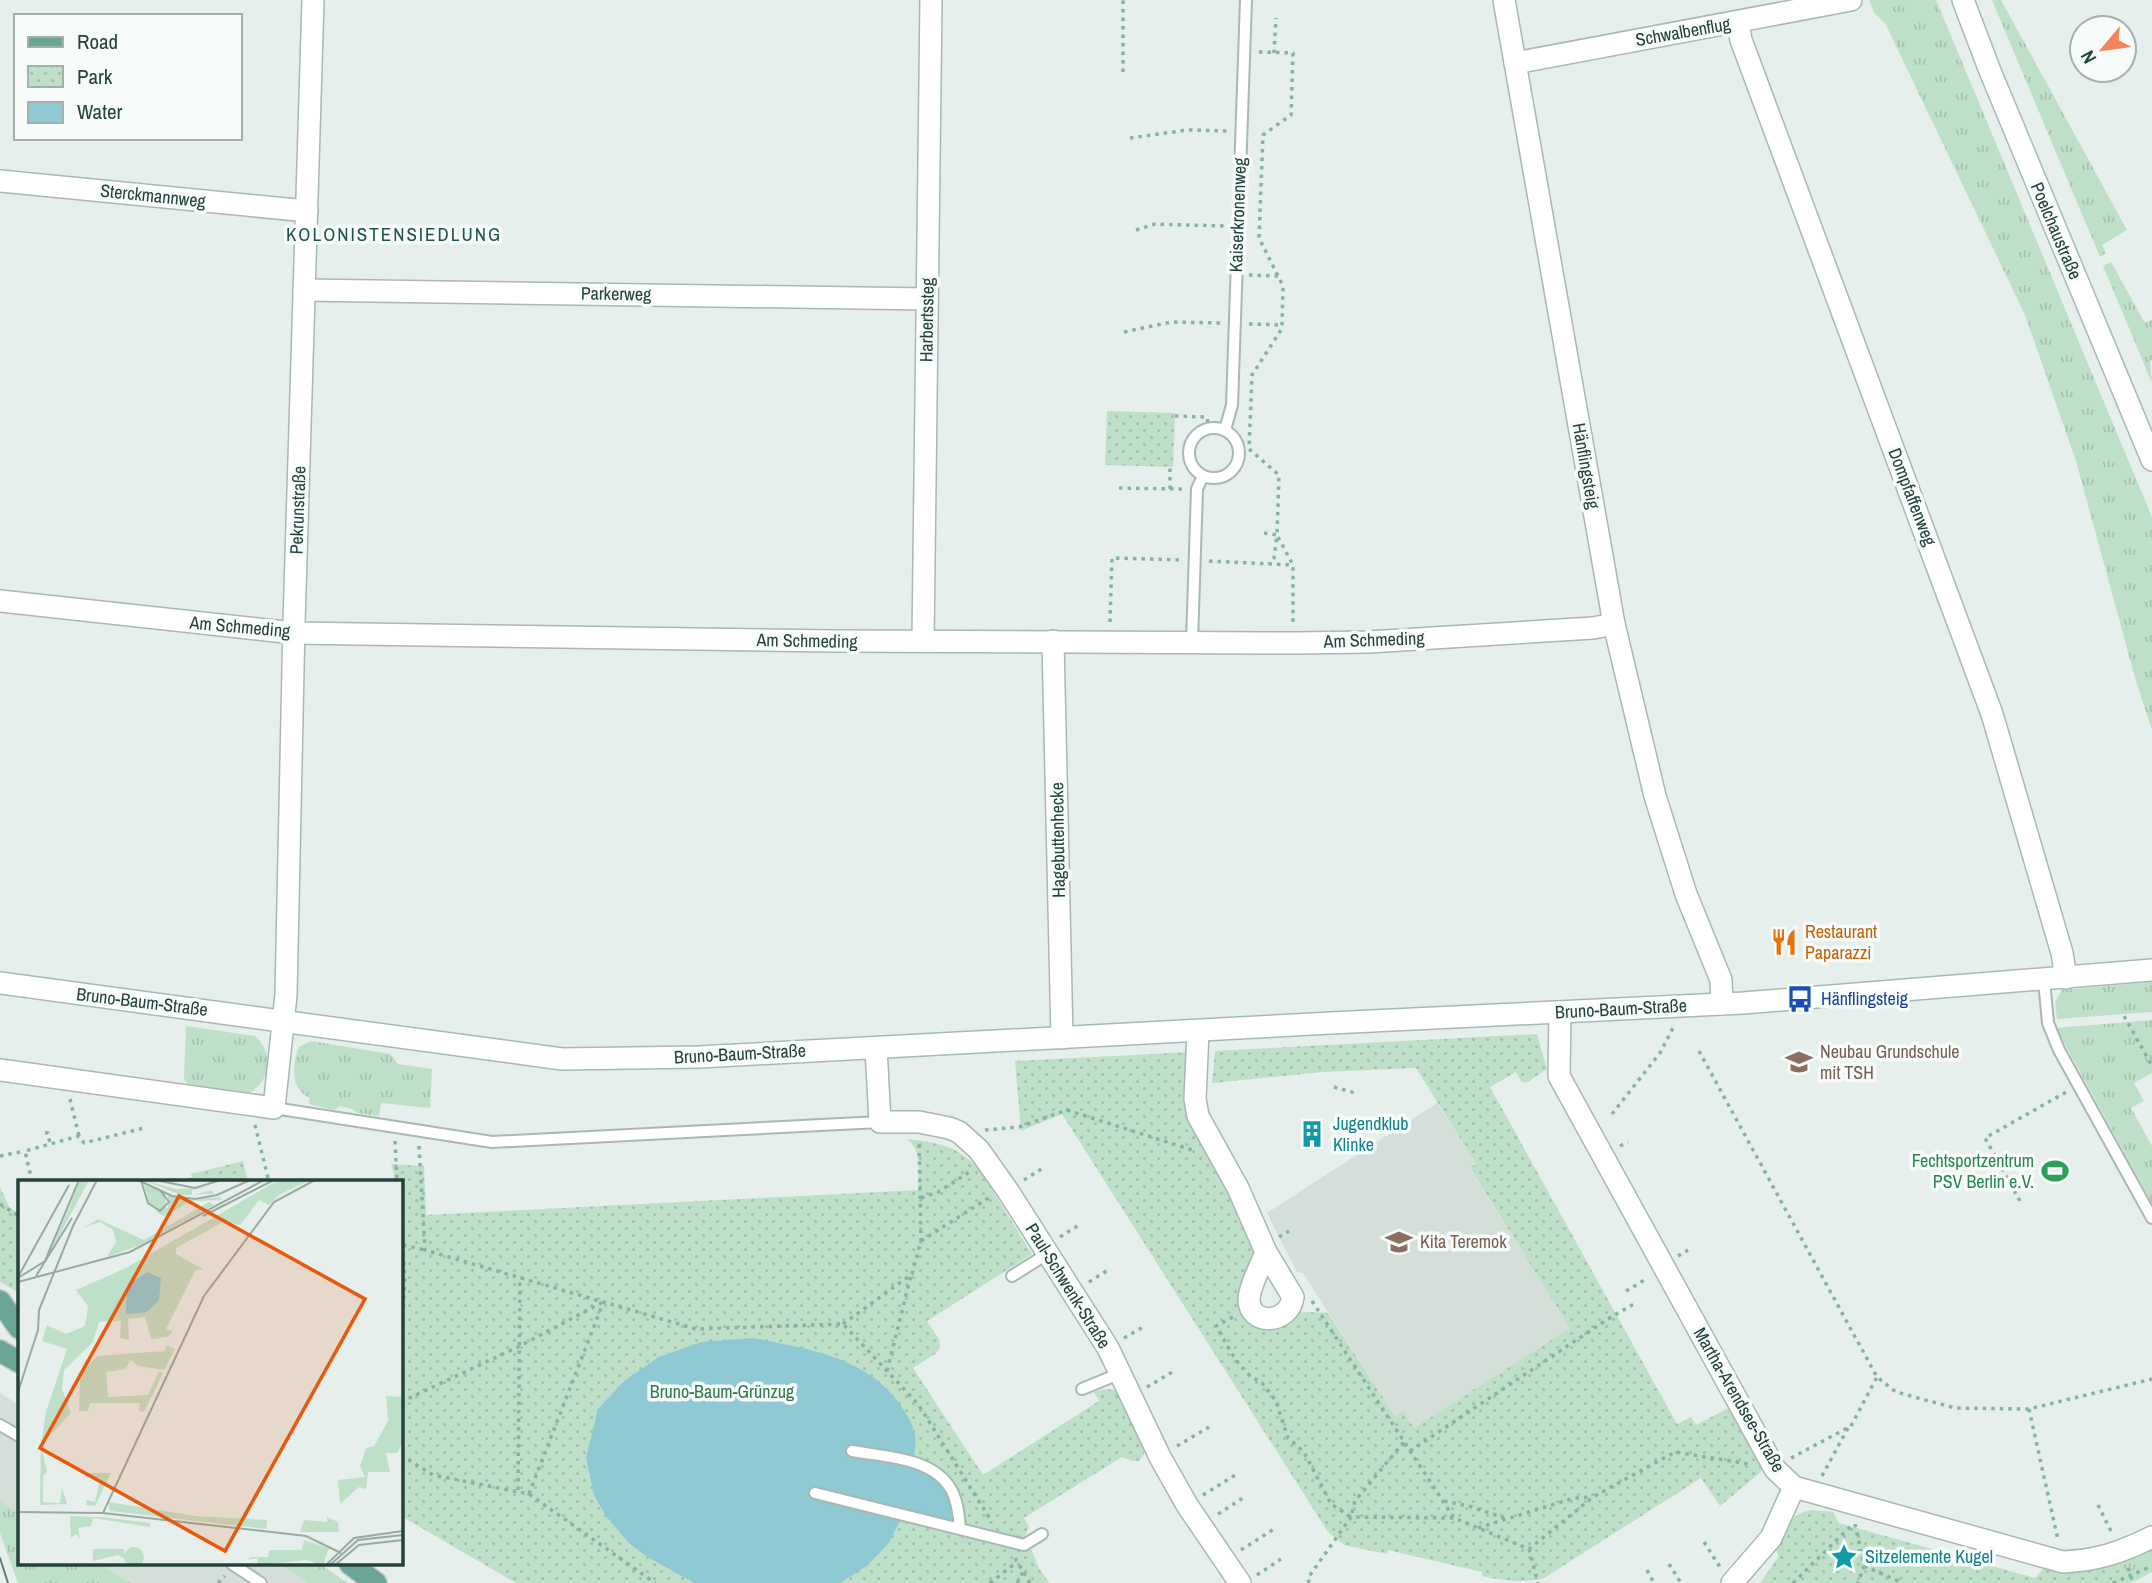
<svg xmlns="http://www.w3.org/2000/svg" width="2152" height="1583" font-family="'Archivo Narrow',sans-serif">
  <defs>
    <pattern id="grass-tufts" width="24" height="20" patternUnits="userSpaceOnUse" patternTransform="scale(1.75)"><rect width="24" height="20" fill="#bfe0c8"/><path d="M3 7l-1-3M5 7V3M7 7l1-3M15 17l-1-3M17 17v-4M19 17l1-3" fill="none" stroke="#a4c1ad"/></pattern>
    <pattern id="park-dots" width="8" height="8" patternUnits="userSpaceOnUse" patternTransform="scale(1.75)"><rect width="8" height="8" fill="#bfe0c8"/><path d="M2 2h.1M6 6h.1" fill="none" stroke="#a4c1ad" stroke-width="1.8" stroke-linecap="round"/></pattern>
  </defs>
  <rect width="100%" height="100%" fill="#e6efeb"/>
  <g fill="#d4dfda">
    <polygon points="1437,1103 1476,1164 1470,1169 1571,1329 1414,1428 1395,1416 1303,1273 1297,1272 1267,1213"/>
    <polygon points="0,1393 19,1405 19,1513 0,1501"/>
    <polygon points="100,1564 281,1564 309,1583 131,1583"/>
  </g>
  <g fill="url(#grass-tufts)">
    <polygon points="1869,0 1936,0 2152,517 2152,730 2135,678 2076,461 2025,315 1885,23 1874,13"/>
    <polygon points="1992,0 2001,0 2127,230 2102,245 2106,253 2100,257"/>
    <polygon points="2111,262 2145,323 2152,320 2152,360 2150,361 2152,383 2103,266"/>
    <polygon points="2152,982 2152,1012 2057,1019 2055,1002 2062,990"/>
    <polygon points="2152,1020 2152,1073 2134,1083 2144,1101 2131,1108 2152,1146 2152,1203 2056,1028"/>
    <path d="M186 1026 255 1036C274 1053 272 1078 251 1092L250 1097 190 1088 184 1079Z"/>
    <path d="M311 1041 390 1054 398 1064 432 1069 430 1108 381 1103 379 1116 358 1113 352 1109 340 1106 334 1110 309 1104 310 1098C290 1089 292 1066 299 1047Z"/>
    <polygon points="0,1501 19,1513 19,1564 100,1564 131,1583 18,1583 0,1533"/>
    <polygon points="2152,1546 2152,1572 2131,1583 2125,1583 2118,1562"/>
    <polygon points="281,1564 320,1564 347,1583 309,1583"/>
  </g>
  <g fill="url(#park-dots)">
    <polygon points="1107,411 1175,413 1173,467 1105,465"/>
    <path d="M1537 1034 1547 1069 1526 1083 1521 1081 1516 1072 1490 1087 1677 1424 1691 1417 1696 1425 1736 1404 1767 1460 1761 1472 1720 1506 1701 1478 1544 1578C1523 1583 1503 1581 1482 1576V1572L1388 1550 1387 1554 1344 1545 1328 1532 1062 1114 1021 1131 1015 1061 1192 1052 1190 1099 1259 1242 1245 1309 1328 1313 1395 1416 1403 1411 1414 1428 1570 1328 1470 1168 1476 1164 1416 1068 1324 1072 1212 1083 1215 1051Z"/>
    <path d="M907 1139C939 1143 957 1145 980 1170L1032 1254 927 1321 939 1339 940 1348 935 1354 913 1368 983 1475 1099 1401 1094 1392C1106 1388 1113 1388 1124 1394L1144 1450V1454L1139 1461H1132L1122 1457 1024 1518 1029 1527 1025 1536 1039 1568 1049 1583H516L401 1516V1182H396L391 1164 424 1166 426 1215 918 1190C919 1172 922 1151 907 1139Z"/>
    <polygon points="243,1161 248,1182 193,1182 191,1174"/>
    <polygon points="0,1187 9,1207 19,1214 19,1293 0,1282"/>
    <path d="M1811 1510 1833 1512 1839 1523 2035 1578 2046 1565 2118 1562 2125 1583H1760L1779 1556 1775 1549C1785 1528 1786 1516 1811 1510Z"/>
  </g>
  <path fill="#8ec9d4" d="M753 1338C806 1348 868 1357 901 1406 907 1415 913 1424 915 1435 916 1442 915 1449 914 1456 942 1472 951 1476 963 1507L951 1533 901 1519 888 1544 868 1565 840 1583H694L646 1556 629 1543 606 1516 594 1495 586 1458 598 1409 624 1381 659 1357 701 1342Z"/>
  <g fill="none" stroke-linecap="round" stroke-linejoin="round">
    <defs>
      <g id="lane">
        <circle cx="1214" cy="453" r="25"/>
        <polyline points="1225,430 1232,405 1246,0"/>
        <polyline points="1192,642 1197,489 1203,476"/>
        <polyline points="2044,980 2048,1023 2059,1050 2152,1218"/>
        <polyline points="274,1108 492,1142 880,1122"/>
        <polyline points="1012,1276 1047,1254"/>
        <polyline points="1082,1389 1121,1373"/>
        <polyline points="0,1425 19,1436"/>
        <path d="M852 1451C885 1457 934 1457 952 1491 958 1503 959 1517 960 1529"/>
        <polyline points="815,1493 1024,1545 1042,1534"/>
        <polyline points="232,1564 261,1583"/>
      </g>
      <g id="street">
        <polyline points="1504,0 1614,624 1655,796 1686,894 1721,980 1722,1004"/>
        <polyline points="1738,22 1741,40 1992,714 2062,953 2066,978"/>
        <polyline points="1515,63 1851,0"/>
        <polyline points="0,181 307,211"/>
        <polyline points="304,290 927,299"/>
        <polyline points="0,601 294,633 835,641 1296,643 1369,642 1593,628 1614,624"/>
        <polyline points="923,641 931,0"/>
        <polyline points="1053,641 1062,1038"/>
        <path d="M1560 1012 1559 1076 1775 1469 1794 1487 2063 1562C2098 1560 2120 1553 2152 1537"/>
        <path d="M1198 1031 1195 1099 1198 1116 1238 1188 1266 1252 1293 1297C1289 1325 1249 1326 1249 1299 1250 1284 1261 1266 1266 1252"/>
        <polyline points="876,1048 880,1122 919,1122 949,1128 959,1132 979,1150 1008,1191 1108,1348 1160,1457 1187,1505 1240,1583"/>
        <polyline points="0,1070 274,1108 286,995 294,623 313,0"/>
        <polyline points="1732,1583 1771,1538 1794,1487"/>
      </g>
      <g id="secondary">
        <polyline points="1963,0 1990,71 2152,460"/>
        <polyline points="0,983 562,1059 699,1057 1331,1023 1743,1003 2152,970"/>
      </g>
      <g id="primary">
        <polyline points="0,1301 19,1328"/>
        <polyline points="0,1351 19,1362"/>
        <polyline points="350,1564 376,1583"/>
      </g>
    </defs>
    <use href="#lane" stroke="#a8b8b2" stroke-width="14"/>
    <use href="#street" stroke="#a8b8b2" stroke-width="24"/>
    <use href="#secondary" stroke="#a4bbb3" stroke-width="24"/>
    <use href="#primary" stroke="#c2cac8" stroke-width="24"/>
    <g stroke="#86b3a5" stroke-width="3.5" stroke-dasharray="3.5 5" stroke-linecap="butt">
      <polyline points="1259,52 1293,53 1291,115 1263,135 1259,238 1283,286 1282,325 1281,330 1252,375 1249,449 1279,475 1277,535 1293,565 1293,623"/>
      <polyline points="1274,53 1276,18"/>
      <polyline points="1123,72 1123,0"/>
      <polyline points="1130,138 1188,130 1229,131"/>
      <polyline points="1136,230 1155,224 1225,226"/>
      <polyline points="1249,275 1278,276"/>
      <polyline points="1249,324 1282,325"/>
      <polyline points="1124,332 1171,322 1220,323"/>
      <polyline points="1175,416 1207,417 1209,429"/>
      <polyline points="1119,488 1184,489"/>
      <polyline points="1170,489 1170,467"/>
      <polyline points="1264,533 1277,535 1274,558 1269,564"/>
      <polyline points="1209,561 1292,565"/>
      <polyline points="1110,622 1112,558 1181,560"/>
      <polyline points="2124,1016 2152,1066"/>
      <polyline points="1699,1051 1877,1377 1896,1392 1955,1408 2029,1409 2152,1379"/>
      <polyline points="1334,1087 1355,1093"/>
      <polyline points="70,1099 79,1136"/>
      <polyline points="1612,1114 1660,1053 1675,1024"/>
      <polyline points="255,1125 269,1182"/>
      <polyline points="985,1130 1019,1127 1067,1110 1195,1151"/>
      <polyline points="45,1133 48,1133 50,1144"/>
      <polyline points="395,1141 397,1182"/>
      <polyline points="419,1146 425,1250 696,1329 843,1324 918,1404 992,1522"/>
      <polyline points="1620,1146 1628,1142"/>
      <polyline points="0,1156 25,1151"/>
      <polyline points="1024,1180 1043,1168"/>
      <polyline points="32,1182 25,1151 79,1136 84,1143 144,1128"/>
      <polyline points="180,1182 192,1179"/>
      <polyline points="921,1198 938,1192 971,1171"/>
      <polyline points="2020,1201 1985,1138 2068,1091"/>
      <polyline points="0,1204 19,1216"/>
      <polyline points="401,1219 405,1278 401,1352"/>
      <polyline points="1060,1237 1079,1225"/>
      <polyline points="1279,1237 1289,1231"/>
      <polyline points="921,1241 990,1197"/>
      <polyline points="403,1245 425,1250"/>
      <polyline points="1678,1256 1688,1250"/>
      <polyline points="1089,1282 1108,1270"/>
      <polyline points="1626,1291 1648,1278"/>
      <polyline points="1312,1301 1454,1518 1529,1549 1593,1497 1675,1452 1749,1464"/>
      <polyline points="1233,1317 1216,1326 1235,1359 1250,1376 1262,1383 1276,1401 1288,1438 1304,1452 1331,1504 1351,1517 1355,1501 1404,1442"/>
      <polyline points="843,1324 912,1274 921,1241 919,1142"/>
      <polyline points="1124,1338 1143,1327"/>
      <polyline points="887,1371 911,1275"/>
      <polyline points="1147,1387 1174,1371"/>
      <polyline points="401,1402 520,1346 603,1302"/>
      <polyline points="2029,1409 2058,1540"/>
      <polyline points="1177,1446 1209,1427"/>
      <polyline points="1410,1451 1611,1317 1634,1304"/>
      <polyline points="401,1455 433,1475 529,1494 655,1583"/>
      <polyline points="1791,1458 1851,1426 1877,1377"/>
      <polyline points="1822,1476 1848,1428"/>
      <polyline points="518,1490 520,1279"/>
      <polyline points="529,1494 603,1303"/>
      <polyline points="1203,1495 1237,1474"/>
      <polyline points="1444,1501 1469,1506 1504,1518"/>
      <polyline points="2098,1505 2112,1533"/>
      <polyline points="1218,1514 1243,1498"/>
      <polyline points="1855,1524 1864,1566 1858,1583"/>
      <polyline points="1478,1528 1574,1498 1591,1497"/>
      <polyline points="1704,1542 1720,1567"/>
      <polyline points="1529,1549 1538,1583"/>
      <polyline points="1241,1550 1274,1529"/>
      <polyline points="1015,1558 1030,1583"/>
      <polyline points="1669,1564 1681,1583"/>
      <polyline points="1864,1566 1903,1583"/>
      <polyline points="2128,1568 2133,1583"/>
      <polyline points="1647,1570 1654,1583"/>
      <polyline points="1257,1575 1281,1559"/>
      <polyline points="218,1583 225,1576"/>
      <polyline points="990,1583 1017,1562"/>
      <polyline points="1017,1583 1023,1572"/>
      <polyline points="1309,1583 1308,1578 1351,1517 1454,1518"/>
      <polyline points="1793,1583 1853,1524"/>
      <polyline points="2113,1583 2152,1566"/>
    </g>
    <use href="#lane" stroke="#fff" stroke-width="10"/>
    <use href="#street" stroke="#fff" stroke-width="21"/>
    <use href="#secondary" stroke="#fff" stroke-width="21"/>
    <use href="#primary" stroke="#6aa596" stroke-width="21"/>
    <polyline stroke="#5f7d75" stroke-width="2" points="0,1558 8,1583"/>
  </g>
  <defs>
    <symbol id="restaurant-bare" viewBox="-9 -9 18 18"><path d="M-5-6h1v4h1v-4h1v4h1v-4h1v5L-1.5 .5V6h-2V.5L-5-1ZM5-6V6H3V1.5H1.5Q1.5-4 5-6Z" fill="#e8710a" stroke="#f7fbf9" stroke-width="2.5" paint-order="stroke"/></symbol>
    <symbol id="bus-bare" viewBox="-9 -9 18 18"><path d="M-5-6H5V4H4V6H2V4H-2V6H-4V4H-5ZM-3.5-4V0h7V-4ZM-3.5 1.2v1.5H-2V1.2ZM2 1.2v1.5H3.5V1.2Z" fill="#1a4fb4" stroke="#f7fbf9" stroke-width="2.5" paint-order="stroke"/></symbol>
    <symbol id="school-bare" viewBox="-9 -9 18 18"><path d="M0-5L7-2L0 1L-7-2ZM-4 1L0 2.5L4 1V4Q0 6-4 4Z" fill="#8d6e63" stroke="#f7fbf9" stroke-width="2.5" paint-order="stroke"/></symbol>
    <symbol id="building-bare" viewBox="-9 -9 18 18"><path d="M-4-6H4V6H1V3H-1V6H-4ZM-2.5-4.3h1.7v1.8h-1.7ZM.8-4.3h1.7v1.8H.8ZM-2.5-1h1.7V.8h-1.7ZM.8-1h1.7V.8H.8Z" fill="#0f9aa8" stroke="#f7fbf9" stroke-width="2.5" paint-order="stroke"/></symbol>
    <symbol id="stadium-bare" viewBox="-9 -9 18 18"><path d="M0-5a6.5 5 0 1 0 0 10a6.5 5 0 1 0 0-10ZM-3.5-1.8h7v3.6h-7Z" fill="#2e9e5b" stroke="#f7fbf9" stroke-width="2.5" paint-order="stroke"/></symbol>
    <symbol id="sight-bare" viewBox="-9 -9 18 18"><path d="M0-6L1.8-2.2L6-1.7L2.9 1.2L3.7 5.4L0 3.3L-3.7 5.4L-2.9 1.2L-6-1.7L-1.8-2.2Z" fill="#0f9aa8" stroke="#f7fbf9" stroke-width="2.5" paint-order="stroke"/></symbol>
  </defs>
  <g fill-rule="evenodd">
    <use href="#restaurant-bare" x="1765" y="923" width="38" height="38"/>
    <use href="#bus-bare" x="1781" y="980" width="38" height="38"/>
    <use href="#school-bare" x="1780" y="1043" width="38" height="38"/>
    <use href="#building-bare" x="1293" y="1115" width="38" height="38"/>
    <use href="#stadium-bare" x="2036" y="1152" width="38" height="38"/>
    <use href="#school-bare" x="1380" y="1223" width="38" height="38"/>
    <use href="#sight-bare" x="1825" y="1538" width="38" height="38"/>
  </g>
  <g text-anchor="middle" stroke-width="7" stroke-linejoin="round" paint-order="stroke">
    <g font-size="18" fill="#24423a" stroke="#f7fbf9">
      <text transform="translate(1683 32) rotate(-10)" y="6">Schwalbenflug</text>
      <text transform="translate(153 196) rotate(6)" y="6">Sterckmannweg</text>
      <text transform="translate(1238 215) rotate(-88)" y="6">Kaiserkronenweg</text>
      <text transform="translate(2056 231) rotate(67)" y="6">Poelchaustraße</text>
      <text transform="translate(616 294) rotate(1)" y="6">Parkerweg</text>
      <text transform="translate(927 320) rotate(-89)" y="6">Harbertssteg</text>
      <text transform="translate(1586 466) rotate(80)" y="6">Hänflingsteig</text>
      <text transform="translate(1912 497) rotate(69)" y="6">Dompfaffenweg</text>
      <text transform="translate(298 510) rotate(-88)" y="6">Pekrunstraße</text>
      <text transform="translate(240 627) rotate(5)" y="6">Am Schmeding</text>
      <text transform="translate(1374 640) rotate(-2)" y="6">Am Schmeding</text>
      <text transform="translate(807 641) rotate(1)" y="6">Am Schmeding</text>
      <text transform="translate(1058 840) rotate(-91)" y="6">Hagebuttenhecke</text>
      <text transform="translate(142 1002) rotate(7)" y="6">Bruno-Baum-Straße</text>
      <text transform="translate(1621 1009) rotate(-3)" y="6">Bruno-Baum-Straße</text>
      <text transform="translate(740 1054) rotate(-3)" y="6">Bruno-Baum-Straße</text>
      <text transform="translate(1068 1286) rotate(58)" y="6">Paul-Schwenk-Straße</text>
      <text transform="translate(1739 1400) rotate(60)" y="6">Martha-Arendsee-Straße</text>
    </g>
    <g font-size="18" fill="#c56008" stroke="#f7fbf9" text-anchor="start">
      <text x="1805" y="938">Restaurant<tspan x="1805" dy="21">Paparazzi</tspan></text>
    </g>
    <g font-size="18" fill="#164399" stroke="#f7fbf9" text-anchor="start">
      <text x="1821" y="1005">Hänflingsteig</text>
    </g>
    <g font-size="18" fill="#785e54" stroke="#f7fbf9" text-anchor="start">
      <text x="1820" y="1058">Neubau Grundschule<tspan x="1820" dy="21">mit TSH</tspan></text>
      <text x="1420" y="1248">Kita Teremok</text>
    </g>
    <g font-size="18" fill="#0d838f" stroke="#f7fbf9" text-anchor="start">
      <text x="1333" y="1130">Jugendklub<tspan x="1333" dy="21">Klinke</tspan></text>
      <text x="1865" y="1563">Sitzelemente Kugel</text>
    </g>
    <g font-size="18" fill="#27864d" stroke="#f7fbf9" text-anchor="end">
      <text x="2034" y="1167">Fechtsportzentrum<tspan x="2034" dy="21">PSV Berlin e.V.</tspan></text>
    </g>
    <g font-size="18" fill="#2d7a4b" stroke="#f7fbf9">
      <text x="722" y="1398">Bruno-Baum-Grünzug</text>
    </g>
    <g font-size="19" letter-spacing="2" fill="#1f5548" stroke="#f7fbf9">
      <text x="394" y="241">KOLONISTENSIEDLUNG</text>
    </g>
  </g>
  <g transform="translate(18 1180)">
    <rect width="385" height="385" fill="#e6efeb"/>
    <path d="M62 0H71L31 75 54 21ZM126 0 158 9 190 7 174 10V15L194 10 195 14 162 15ZM150 15 175 20 202 17 204 20 173 21 146 36 138 32 150 28ZM191 22 196 25 120 66 89 77 98 62 95 50 82 42 65 48 80 39 126 60ZM23 265 29 292 25 296V322L42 323 44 308 49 324 22 325ZM64 293H93L77 326 68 325V320L77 322 82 299ZM90 322 178 336 249 340 248 349 92 331ZM52 336 84 337 132 343V347L75 338 73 346 60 348 62 359 58 354 53 358ZM309 337 320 342 321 352H282L286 340 309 342ZM75 369H106L107 379 100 375 75 381Z" fill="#bfe0c8"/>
    <path d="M126 4 147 14 148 29 140 31 132 25Z" fill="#bfe0c8"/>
    <path d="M292 0 261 15 251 25 241 20 222 45 205 42 158 68V74L185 89 177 91 148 149 155 151 150 157 133 159 127 137 110 139 111 160 102 158 103 141 81 142 75 162 46 190 44 209 53 233 23 265 28 232 49 169 24 161 29 145 48 154 67 146 70 126 58 110 108 88 259 1ZM148 165 157 169 146 190 120 186 113 180 107 189 88 192 90 217 130 215 141 191 145 193 126 232 121 231 122 223H72L70 231H61L62 195 79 176 147 171ZM368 216 385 217V262L379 273H368L372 292H350L348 309 341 307 322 324 320 300 347 297 342 286 348 268 356 266 370 241ZM286 360 311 368 305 385 288 380 240 385V378L227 380 234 377H250L251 370H284ZM106 377a10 10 0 1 1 20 0a10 10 0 1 1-20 0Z" fill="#bfe0c8"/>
    <path d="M130 92 143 98 141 120 129 132 108 134 109 105Z" fill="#8ec9d4"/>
    <path fill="none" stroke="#98aaa4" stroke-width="2" d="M120 0 154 16 177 19 199 15 232 0M123 0 130 23 142 31 151 22 142 10M137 0 177 8 203 0M185 36 256 0M18 96 54 38M0 97 51 5M0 98 27 81 61 0M0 102 112 72 246 0M0 212 20 150 21 130 55 46 79 0M0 332 85 333 288 356 323 373M85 333 186 116 256 22 297 0M308 385 336 358 385 351M312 385 340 360 385 355M317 385 341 365 385 360"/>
    <path fill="#e8590c" fill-opacity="0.15" stroke="#e8590c" stroke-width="3.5" d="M161 16 347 119 207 371 22 268Z"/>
    <rect width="385" height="385" fill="none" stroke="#24423a" stroke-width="3.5"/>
  </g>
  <rect x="14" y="14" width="228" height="126" fill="#f7fbf9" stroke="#a3b1ad" stroke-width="2"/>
  <rect x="28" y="37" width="35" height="10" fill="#6aa596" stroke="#a3b1ad" stroke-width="2"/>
  <text x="77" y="49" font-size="21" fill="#24423a">Road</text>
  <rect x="28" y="66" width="35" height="21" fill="url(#park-dots)" stroke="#a3b1ad" stroke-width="2"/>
  <text x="77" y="84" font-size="21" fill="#24423a">Park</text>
  <rect x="28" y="102" width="35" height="21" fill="#8ec9d4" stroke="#a3b1ad" stroke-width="2"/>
  <text x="77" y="119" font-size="21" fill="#24423a">Water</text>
  <g transform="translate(2103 49) rotate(241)"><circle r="33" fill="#f7fbf9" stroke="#a3b1ad" stroke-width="2"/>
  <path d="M0-5L12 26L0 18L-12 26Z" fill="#f4845f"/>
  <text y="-10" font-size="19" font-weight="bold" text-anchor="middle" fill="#24423a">N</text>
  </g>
</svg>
